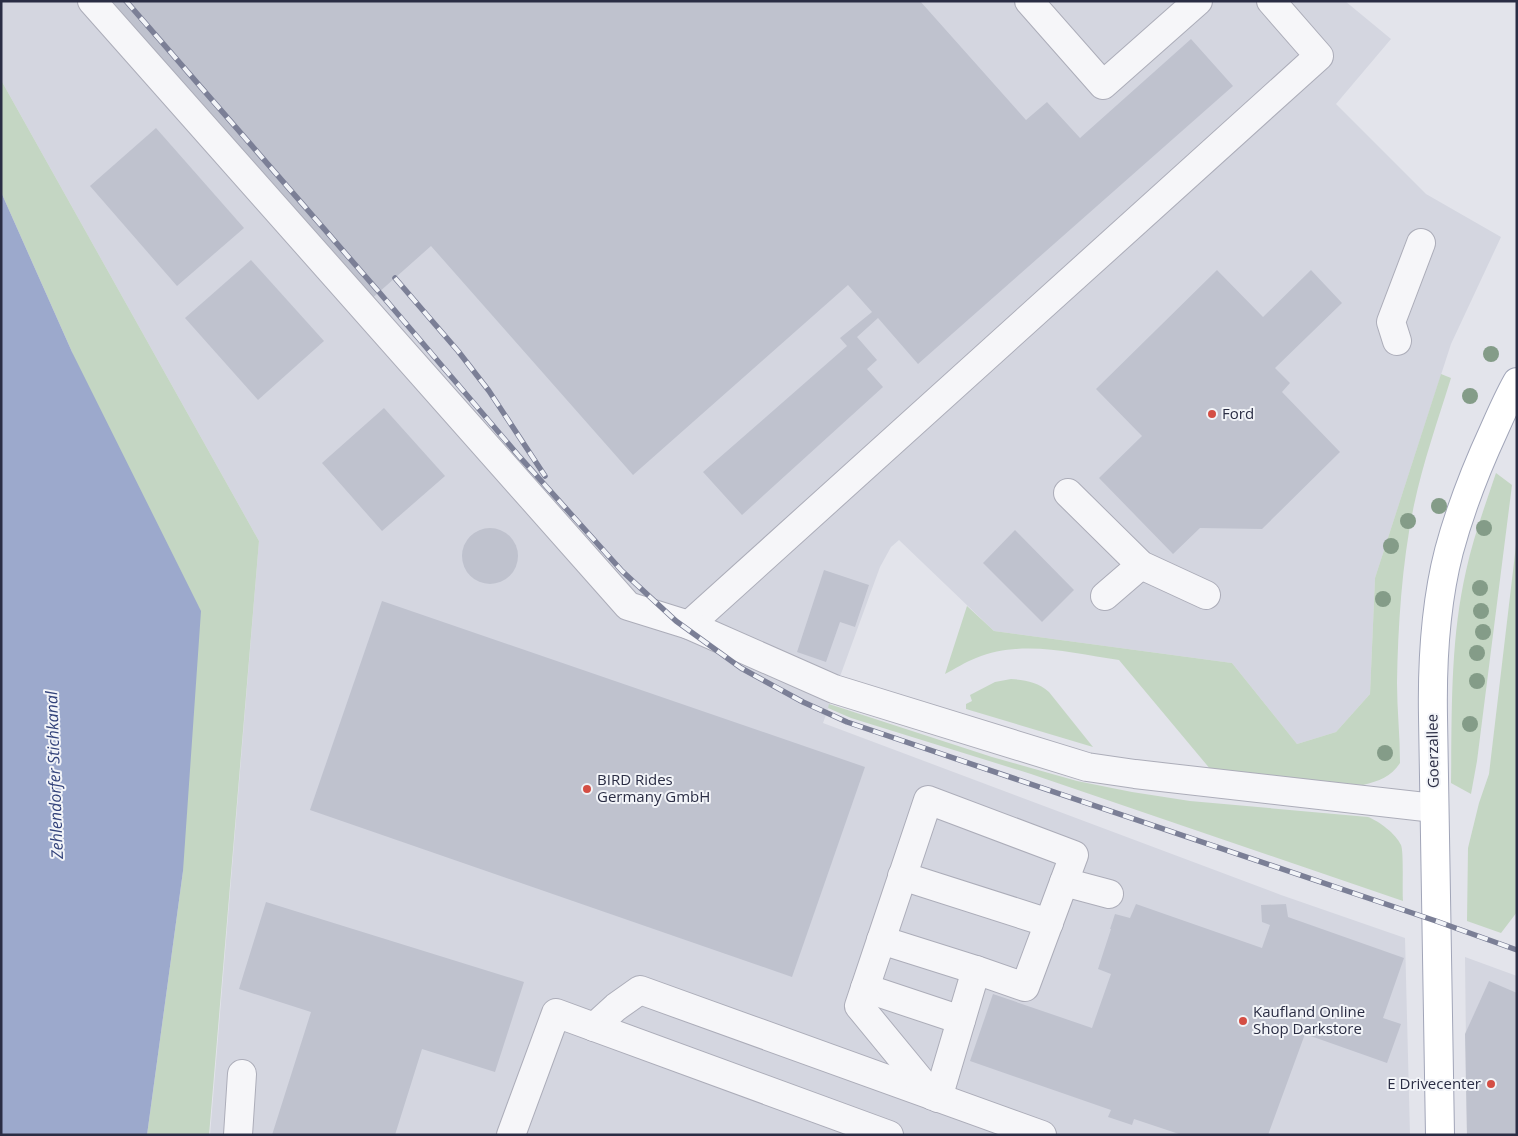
<svg xmlns="http://www.w3.org/2000/svg" width="1518" height="1136" font-family="'Open Sans',sans-serif">
  <rect width="100%" height="100%" fill="#e3e4eb"/>
  <g fill="#d4d6e0">
    <polygon points="1,1 1345,1 1391,39 1336,104 1426,194 1501,237 1451,344 1375,578 1370,694 1336,732 1297,744 1232,663 994,631 899,540 891,547 880,567 823,723 1281,895 1405,938 1410,1135 210,1135 259,541 1,80"/>
    <polygon points="1465,957 1517,976 1517,1135 1467,1135"/>
  </g>
  <g fill="#c4d6c3">
    <polygon points="1,80 259,541 209,1135 147,1135 183,871 72,352 1,192"/>
    <path d="M1441 374 1451 378C1438 420 1423 462 1414 505 1402 562 1398 625 1397 683 1397 709 1400 736 1400 763 1391 777 1379 781 1363 785L1216 772 1211 770 1119 660C1072 653 1022 639 976 658 965 662 955 669 945 674L967 606 994 631 1232 663 1297 744 1336 732 1370 694 1375 578Z"/>
    <path d="M1496 473 1512 485 1477 761 1471 794 1451 783C1452 713 1450 641 1466 571 1473 538 1485 506 1496 473Z"/>
    <polygon points="1517,537 1517,912 1501,933 1467,921 1468,848 1479,803 1489,774"/>
    <path d="M1011 679C1026 680 1038 682 1049 692L1093 747 966 709V704L972 701 970 695 995 682Z"/>
    <path d="M829 704 992 757 1077 781 1132 792 1190 801 1368 817C1379 821 1396 834 1401 845 1404 852 1402 891 1403 901L1031 774 851 718 828 708Z"/>
  </g>
  <polygon fill="#9ca9cc" points="1,192 72,352 201,611 183,871 147,1135 1,1135"/>
  <g fill="#bfc2ce">
    <polygon points="104,1 920,1 1026,120 1047,102 1080,138 1191,39 1233,86 918,364 878,318 857,337 877,360 867,369 883,387 742,515 703,472 847,346 840,338 872,312 848,285 633,475 431,246 369,301"/>
    <polygon points="156,128 244,228 177,286 90,186"/>
    <polygon points="251,260 324,341 258,400 185,318"/>
    <polygon points="1217,270 1263,317 1311,270 1342,303 1275,368 1290,383 1282,392 1340,452 1262,529 1200,528 1173,554 1099,478 1142,436 1096,389"/>
    <polygon points="384,408 445,476 382,531 322,463"/>
    <circle cx="490" cy="556" r="28"/>
    <polygon points="1015,530 1074,590 1042,622 983,563"/>
    <polygon points="824,570 869,585 855,627 840,622 826,662 797,652"/>
    <polygon points="382,601 865,767 792,977 310,810"/>
    <polygon points="266,902 524,982 495,1072 422,1049 395,1135 272,1135 311,1012 239,989"/>
    <polygon points="1136,904 1262,948 1270,925 1262,922 1261,905 1286,904 1288,917 1404,958 1383,1018 1401,1024 1387,1063 1305,1034 1268,1135 1182,1135 1134,1119 1132,1125 1108,1117 1111,1110 970,1061 993,994 1092,1028 1111,974 1098,969 1111,929 1110,929 1115,914 1130,918"/>
    <polygon points="1489,981 1517,993 1517,1135 1467,1135 1465,1034"/>
  </g>
  <g fill="none" stroke-linecap="round" stroke-linejoin="round">
    <defs>
      <g id="minor">
        <polyline points="92,1 628,606 689,625 1319,56 1271,1"/>
        <polyline points="1029,1 1103,85 1198,1"/>
        <polyline points="1397,341 1391,322 1421,243"/>
        <polyline points="1068,493 1141,565 1206,595"/>
        <polyline points="1105,596 1141,565"/>
        <polyline points="689,625 834,689 1087,767 1135,774 1434,808"/>
        <polyline points="902,876 1049,923"/>
        <polyline points="1064,882 1109,894"/>
        <polyline points="881,940 976,970"/>
        <polyline points="865,988 961,1020"/>
        <polyline points="594,1027 616,1007 640,990 1042,1135"/>
        <polyline points="933,1096 859,1006 928,800 1074,855 1025,987 976,970 938,1098"/>
        <polyline points="238,1135 242,1074"/>
        <polyline points="511,1135 556,1013 889,1135"/>
      </g>
      <path id="major" d="M1440 1135 1433 717C1432 661 1435 605 1449 551 1460 510 1476 469 1494 430 1501 414 1508 398 1517 382"/>
    </defs>
    <use href="#minor" stroke="#acadb9" stroke-width="30"/>
    <use href="#major" stroke="#a1a5b8" stroke-width="30"/>
    <use href="#minor" stroke="#f6f6f9" stroke-width="28"/>
    <use href="#major" stroke="#fff" stroke-width="28"/>
    <defs>
      <g id="rail">
        <polyline points="126,1 379,292 518,455 622,571 676,621 741,668 803,702 847,722 1436,921 1517,950"/>
        <polyline points="395,278 458,351 489,391 545,476"/>
      </g>
    </defs>
    <use href="#rail" stroke="#7b7f96" stroke-width="5.5"/>
    <use href="#rail" stroke="#f2f4f8" stroke-width="4" stroke-dasharray="11" stroke-linecap="butt"/>
  </g>
  <g fill="#849c88">
    <circle cx="1491" cy="354" r="8"/>
    <circle cx="1470" cy="396" r="8"/>
    <circle cx="1439" cy="506" r="8"/>
    <circle cx="1408" cy="521" r="8"/>
    <circle cx="1484" cy="528" r="8"/>
    <circle cx="1391" cy="546" r="8"/>
    <circle cx="1480" cy="588" r="8"/>
    <circle cx="1383" cy="599" r="8"/>
    <circle cx="1481" cy="611" r="8"/>
    <circle cx="1483" cy="632" r="8"/>
    <circle cx="1477" cy="653" r="8"/>
    <circle cx="1477" cy="681" r="8"/>
    <circle cx="1470" cy="724" r="8"/>
    <circle cx="1385" cy="753" r="8"/>
  </g>
  <g fill="#d44e44" stroke="#f2f4f8" stroke-width="2">
    <circle cx="1212" cy="414" r="5"/>
    <circle cx="587" cy="789" r="5"/>
    <circle cx="1243" cy="1021" r="5"/>
    <circle cx="1491" cy="1084" r="5"/>
  </g>
  <g text-anchor="middle" stroke-width="4" stroke-linejoin="round" paint-order="stroke">
    <g font-size="15" fill="#2a2d44" stroke="#f2f4f8" text-anchor="start">
      <text x="1222" y="419">Ford</text>
      <text x="597" y="785">BIRD Rides<tspan x="597" dy="17">Germany GmbH</tspan></text>
      <text x="1253" y="1017">Kaufland Online<tspan x="1253" dy="17">Shop Darkstore</tspan></text>
      <text x="1481" y="1089" text-anchor="end">E Drivecenter</text>
    </g>
    <g font-size="15" fill="#2a2d44" stroke="#f2f4f8">
      <text transform="translate(1433 751) rotate(-91)" y="5">Goerzallee</text>
    </g>
    <g font-size="16" font-style="italic" fill="#32427a" stroke="#f2f4f8">
      <text transform="translate(54 775) rotate(-92)" y="6">Zehlendorfer Stichkanal</text>
    </g>
  </g>
  <rect width="1518" height="1136" fill="none" stroke="#2a2d44" stroke-width="5"/>
</svg>
